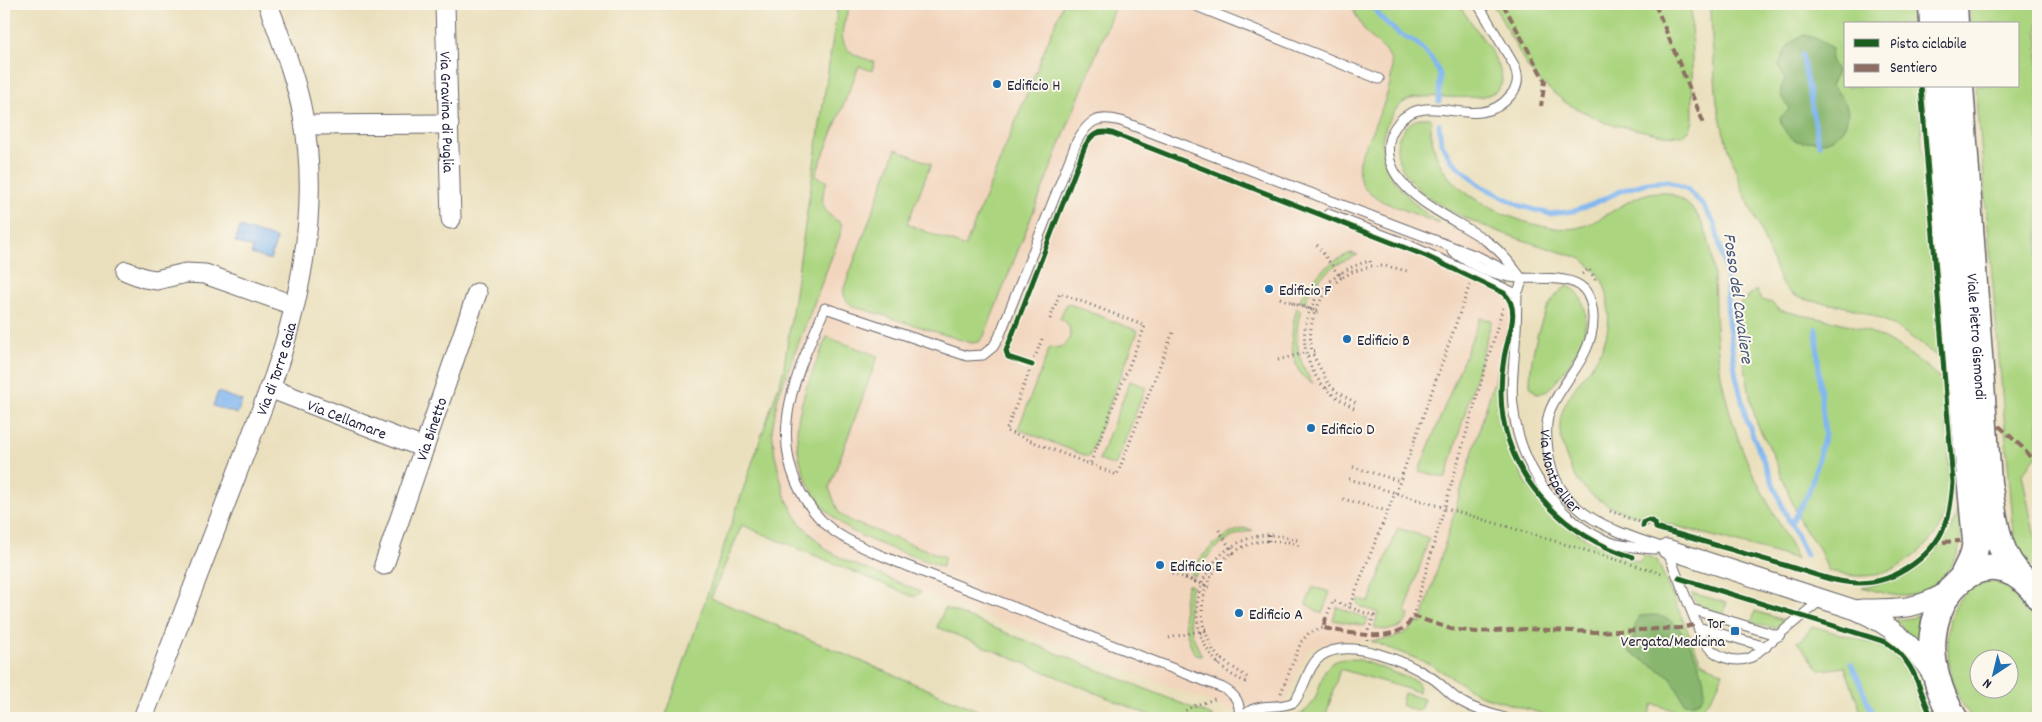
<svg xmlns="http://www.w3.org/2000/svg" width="2042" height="722" font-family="Dekko,sans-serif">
  <rect width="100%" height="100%" fill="#fbf7ec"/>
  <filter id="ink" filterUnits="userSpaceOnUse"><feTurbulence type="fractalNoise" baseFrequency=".02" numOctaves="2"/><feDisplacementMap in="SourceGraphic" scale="10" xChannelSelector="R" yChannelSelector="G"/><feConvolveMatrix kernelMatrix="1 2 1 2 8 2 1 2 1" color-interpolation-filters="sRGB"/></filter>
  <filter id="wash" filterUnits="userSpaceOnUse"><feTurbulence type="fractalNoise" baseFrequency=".0096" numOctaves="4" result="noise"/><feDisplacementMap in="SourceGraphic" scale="20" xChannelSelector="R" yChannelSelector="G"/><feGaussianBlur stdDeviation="1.12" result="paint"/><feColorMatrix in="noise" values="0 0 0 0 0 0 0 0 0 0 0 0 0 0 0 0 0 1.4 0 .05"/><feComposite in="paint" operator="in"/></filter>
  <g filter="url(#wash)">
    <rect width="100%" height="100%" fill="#eadfbc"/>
    <polygon fill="#f2d5bd" points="851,4 1350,4 1366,31 1389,57 1392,68 1391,81 1387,94 1359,161 1358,170 1364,188 1376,199 1439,224 1508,256 1499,292 1507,295 1509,302 1511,310 1511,326 1421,624 1399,636 1382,640 1338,641 1309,648 1288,694 1283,713 1263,713 1252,718 921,592 847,561 827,550 799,522 785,496 775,456 772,430 778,397 842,230 841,223 827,215 815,176 860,66 872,71 874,63 852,53 845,45 843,24"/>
    <g fill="#acd580" stroke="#677c5e" fill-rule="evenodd">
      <path d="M838 4H851C845 19 835 40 851 52 857 57 867 59 874 62L872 71 859 66 815 176 827 181C819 202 821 212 841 223L842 230 778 397 772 430 775 456 785 496 799 522 827 550 847 561 921 592 914 597 742 525 711 598 996 718H665L783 373Z"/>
      <path d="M1063 4H1116L984 336 979 342 971 343 853 306C846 301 843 297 844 288L896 149 931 164 907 224 965 247Z"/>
      <path d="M1350 4H1458C1468 19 1509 69 1501 85 1490 108 1432 90 1408 100 1398 104 1393 113 1388 122 1366 165 1410 201 1439 224 1427 219 1414 214 1402 209 1378 200 1355 193 1359 161 1367 136 1402 80 1389 56 1383 46 1372 40 1365 31 1359 22 1355 13 1350 4Z"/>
      <polygon points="1493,4 1691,4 1693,121 1690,130 1681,136 1663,135 1606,123 1566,103 1539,81 1528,68"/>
      <path d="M1711 4H1912L1913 24H1846V86H1918L1939 358C1919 343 1897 325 1874 316 1862 311 1849 307 1837 305 1816 301 1794 302 1781 283L1758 224 1741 187 1724 134 1717 103 1712 39Z"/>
      <polygon points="1969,4 2038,4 2038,454 2022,474 2034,533 2038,540 2038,571 2024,559 2015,546 1976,86 2018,86 2018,24 1970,24"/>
      <path d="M1420 118H1431C1430 137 1434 156 1445 172 1467 204 1538 234 1576 228 1610 222 1644 176 1679 198 1716 220 1714 274 1715 311 1716 330 1717 349 1720 368 1722 386 1728 405 1733 423 1747 471 1776 514 1797 559L1624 512C1599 502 1579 490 1569 464 1564 452 1559 436 1560 423 1563 391 1596 370 1605 340 1609 328 1609 316 1608 303 1607 283 1597 270 1582 259 1534 242 1401 212 1397 150 1396 135 1407 123 1420 118Z"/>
      <path d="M1351 253 1358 255C1336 263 1313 278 1305 302L1300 300C1309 278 1329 262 1351 253Z"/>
      <path d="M1567 286C1574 288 1578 292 1581 298 1586 308 1587 318 1585 329 1582 345 1555 394 1537 394L1530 386C1530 357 1540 302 1567 286Z"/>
      <path d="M1756 290 1762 300 1772 303 1779 310C1804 317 1830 319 1854 326 1883 335 1922 360 1942 381 1945 417 1957 493 1941 525 1932 541 1919 553 1904 563 1881 579 1853 579 1828 570L1819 548 1802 526 1771 450 1757 424 1751 402 1742 350 1738 306Z"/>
      <path d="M1067 303 1138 331 1089 457 1018 429 1050 347C1070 352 1078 327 1060 318Z"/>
      <path d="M1297 308 1301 310C1293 335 1297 362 1313 383 1287 373 1290 330 1297 308Z"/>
      <polygon points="1480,318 1492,320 1446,478 1419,471"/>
      <path d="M827 337 878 356 829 488 839 513 852 522 945 557 942 567C912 555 878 546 850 530 812 506 790 460 799 415 804 388 817 362 827 337Z"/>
      <path d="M1502 355C1500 372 1497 390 1499 408 1500 421 1505 433 1509 445 1530 509 1578 541 1639 562L1644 555 1657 560 1701 662 1723 673C1707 716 1694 717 1653 704L1647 718H1557L1479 695 1430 664 1371 641C1388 639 1406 638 1416 622L1421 623Z"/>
      <polygon points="1130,381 1146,387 1115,466 1099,460"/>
      <path d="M1958 510C1959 521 1962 533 1960 544 1954 571 1929 597 1900 596 1887 595 1874 590 1862 587 1908 581 1944 555 1958 510Z"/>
      <path d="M1243 528 1253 530C1227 535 1206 553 1195 576L1190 575C1202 552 1219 537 1243 528Z"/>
      <path d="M1398 528 1429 538 1405 613 1409 615C1405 630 1387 632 1374 628L1378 613 1362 607 1357 603 1358 599 1369 602Z"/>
      <path d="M1994 581C2015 584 2035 603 2038 624 2040 637 2038 651 2038 663 2038 685 2042 701 2026 718H1973C1945 691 1936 616 1969 589 1976 583 1985 582 1994 581ZM1980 660H2010V690H1980Z"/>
      <path d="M1188 584 1192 586C1184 610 1190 634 1202 656L1194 653C1184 631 1180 607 1188 584Z"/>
      <polygon points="1313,587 1330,592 1322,614 1306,604"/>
      <path d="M1692 593 1727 603 1723 614C1711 610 1694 607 1692 593Z"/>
      <polygon points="1337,607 1368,619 1365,626 1333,620"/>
      <polygon points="945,608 1210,715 1214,718 1156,718 937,627"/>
      <path d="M1755 611 1789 622C1776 631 1766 627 1752 622Z"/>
      <polygon points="1926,612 1920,647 1895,620 1912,618"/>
      <polygon points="1812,626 1875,644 1895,655 1911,678 1925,718 1863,718 1845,667 1820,670 1797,642 1804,637"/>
      <path d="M1351 659 1360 660 1416 681 1419 685 1418 692 1340 669 1325 718H1264C1275 716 1288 720 1299 715 1323 703 1317 673 1332 663 1337 659 1345 659 1351 659Z"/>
      <polygon points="1404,693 1424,699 1420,710 1416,711 1401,705"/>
    </g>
    <g fill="#89b66e" stroke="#566c54">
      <path d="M1804 35 1815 38 1832 48 1831 60 1837 71 1831 86C1837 92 1845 99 1847 108 1851 123 1838 141 1822 142 1819 142 1817 141 1814 141 1810 141 1806 142 1802 142 1790 141 1782 129 1780 118L1790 108C1781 99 1777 91 1785 80L1779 66C1783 52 1789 40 1804 35Z"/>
      <path d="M1654 615C1663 616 1671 620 1678 627 1690 639 1727 710 1684 703L1671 677 1630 652 1628 649C1630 644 1633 641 1634 636 1636 627 1633 624 1640 616Z"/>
    </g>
    <g fill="#82b7f0" stroke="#526c96">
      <polygon points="240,227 277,239 270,260 251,254 253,248 235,242"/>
      <polygon points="218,392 242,401 237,414 213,406"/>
    </g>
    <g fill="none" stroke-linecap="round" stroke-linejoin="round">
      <g stroke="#82b7f0" stroke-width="5">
        <polyline points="1372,4 1380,17 1399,34 1417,43 1431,58 1440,74 1439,101"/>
        <polyline points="1802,55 1819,145"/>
        <polyline points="1439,124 1441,142 1450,159 1481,186 1521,206 1550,214 1574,211 1593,204 1623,190 1647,183 1668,181 1687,189 1703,205 1715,225 1726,273 1728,320 1736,376 1747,421 1784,510 1806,555"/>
        <polyline points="1791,523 1809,492 1825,434 1820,386 1816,328"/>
        <polyline points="1851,664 1859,680 1874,718"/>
      </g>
    </g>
  </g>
  <g filter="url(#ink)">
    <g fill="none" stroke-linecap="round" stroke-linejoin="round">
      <defs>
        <g id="lane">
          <polyline points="1191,4 1379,79"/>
          <path d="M1478 4 1514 65C1519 77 1519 86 1510 96 1478 135 1428 88 1399 122 1394 128 1390 135 1389 142 1381 191 1455 218 1485 240 1499 249 1509 262 1519 275"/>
          <polyline points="1328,214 1409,245 1517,294"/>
          <path id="s1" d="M1452 251C1470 264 1489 273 1510 277 1530 281 1569 273 1584 289 1590 296 1593 308 1593 317 1594 355 1565 377 1551 408 1545 421 1546 436 1548 450 1554 515 1615 531 1667 549"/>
          <path d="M1523 279 1517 294C1517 316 1516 337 1514 359 1513 374 1511 390 1513 405 1518 461 1556 522 1610 542 1625 547 1640 548 1655 549"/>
          <path d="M1667 550 1703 640C1713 656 1734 665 1752 657L1822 599"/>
          <polyline points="1691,609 1779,636"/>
          <polyline points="1698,627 1766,647"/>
          <path d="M1239 718C1241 703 1236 695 1223 688L897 562C876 553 854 545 835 532 818 519 804 501 796 482 770 422 802 363 825 308L967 356 983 355 993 347 999 337 1077 141C1089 120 1097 115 1121 121L1479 257 1523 279"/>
          <path d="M1242 718C1256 700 1276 711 1294 702 1305 689 1307 666 1321 656 1349 636 1407 662 1432 678 1443 685 1451 696 1462 702 1475 710 1491 714 1505 718"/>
        </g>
        <g id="street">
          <path id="s2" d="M445 4 451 219"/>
          <polyline points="305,125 449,124"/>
          <polyline points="126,271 144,278 156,280 186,273 205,274 293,305"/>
          <path id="s3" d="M269 388 424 448"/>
          <path d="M1667 549 1856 610C1893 626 1912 643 1934 677"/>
          <path id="s4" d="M384 565 477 293"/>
          <path d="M1861 609C1898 609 1917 610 1950 590"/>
          <path id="s5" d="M143 718 274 377C302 295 319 202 303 116 296 78 281 40 268 4"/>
        </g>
        <g id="secondary">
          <polyline points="1932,4 1933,24"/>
          <polyline points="1954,4 1955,24"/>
          <polyline points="1938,86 1952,280 1976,541 1974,553 1963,576"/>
          <path id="s6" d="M1960 86 1988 483C1995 519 1995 553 2023 579"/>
          <path d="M1954 718C1940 696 1929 661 1933 634 1940 575 1998 540 2038 596"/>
        </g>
      </defs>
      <use href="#lane" stroke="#686468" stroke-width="11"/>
      <use href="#street" stroke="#686468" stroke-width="21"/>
      <use href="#secondary" stroke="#686468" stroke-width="29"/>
      <g stroke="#686468" stroke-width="3" stroke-dasharray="1 4" stroke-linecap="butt">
        <polyline points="1317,245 1338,274"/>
        <polyline points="1340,273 1343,277 1352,272 1368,267 1369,269"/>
        <polyline points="1582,274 1589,269 1597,283"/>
        <polyline points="1292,303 1317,312"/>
        <polyline points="1050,319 1060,293 1145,326 1090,464"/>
        <polyline points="1042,339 1006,431 1117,475 1173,332"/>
        <path d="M1315 351H1312C1306 323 1318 295 1341 278L1343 280"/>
        <polyline points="1308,356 1313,355 1328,383 1330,382"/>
        <polyline points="1278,360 1307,352"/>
        <polyline points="1326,388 1330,385 1337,392 1356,403"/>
        <path d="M1354 408C1343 401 1332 396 1323 386 1283 338 1312 274 1370 261L1371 266H1386L1407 271"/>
        <polyline points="1353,467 1400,481"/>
        <polyline points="1349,479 1664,574"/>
        <polyline points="1343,499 1387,511"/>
        <polyline points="1610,511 1656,528"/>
        <polyline points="1219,530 1230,548"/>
        <polyline points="1269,535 1269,541 1289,542 1299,546"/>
        <path d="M1232 547 1234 552C1244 546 1255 541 1267 541V543"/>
        <polyline points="1185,578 1209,587"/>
        <polyline points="1413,616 1503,307"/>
        <polyline points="1326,618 1333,601 1349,607"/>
        <path d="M1206 629H1204C1198 599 1207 571 1233 552L1234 555"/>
        <polyline points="1200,633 1205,631 1213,650 1220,659 1222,657"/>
        <polyline points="1169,638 1199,631"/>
        <polyline points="1367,640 1367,634 1374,616 1349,607 1400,481 1470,284"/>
        <polyline points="1218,664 1222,660 1247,677"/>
        <path d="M1246 682C1172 652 1185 546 1264 535 1276 534 1289 538 1301 541"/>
        <polyline points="1281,693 1301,642 1309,633 1323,628"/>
        <path d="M1179 718C1185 706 1205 703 1217 698"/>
      </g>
      <use href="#lane" stroke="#fff" stroke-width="9"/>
      <use href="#street" stroke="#fff" stroke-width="19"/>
      <use href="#secondary" stroke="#fff" stroke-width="26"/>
      <g stroke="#686468" stroke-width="3" stroke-dasharray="1 4" stroke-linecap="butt">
        <polyline points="1280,298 1318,312"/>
        <polyline points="1172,573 1209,587"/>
      </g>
      <g stroke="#8d6e63" stroke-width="4" stroke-dasharray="8 4" stroke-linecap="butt">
        <polyline points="1503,4 1545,81 1541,106"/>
        <polyline points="1655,4 1704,124"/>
        <polyline points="1999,426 2022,447 2031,458"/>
        <polyline points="1943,542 1960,541"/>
        <path d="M1326 618 1323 628C1348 632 1401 647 1413 616L1451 629 1476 632 1526 629 1595 632 1682 628 1697 624"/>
      </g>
      <defs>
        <g id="cycleway">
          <path d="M1032 365 1008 357 1006 351 1085 146C1092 134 1098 130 1112 133L1426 256 1504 293C1522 310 1507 337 1504 358 1502 369 1501 381 1501 392 1501 471 1560 535 1633 557"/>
          <path d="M1643 526 1644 522 1649 520 1655 523 1656 528C1699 540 1742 553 1784 565 1808 572 1834 583 1859 583 1897 583 1937 554 1948 517 1951 505 1952 494 1953 483L1921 86"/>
          <path d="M1679 578 1886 642C1916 662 1918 688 1932 718"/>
        </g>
      </defs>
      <use href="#cycleway" stroke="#fbf7ec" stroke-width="8"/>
      <use href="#cycleway" stroke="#1b5e20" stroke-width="5"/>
    </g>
  </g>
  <g fill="#1f6fb2" stroke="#fbf7ec" stroke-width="2">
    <circle cx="997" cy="84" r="5"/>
    <circle cx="1269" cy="289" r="5"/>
    <circle cx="1347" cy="339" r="5"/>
    <circle cx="1311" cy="428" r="5"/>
    <circle cx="1160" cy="565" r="5"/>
    <circle cx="1239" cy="613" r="5"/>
    <rect x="1730" y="626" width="10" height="10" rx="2.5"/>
  </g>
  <g text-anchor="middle" stroke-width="4" stroke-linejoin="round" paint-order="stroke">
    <g font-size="16" fill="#22223b" stroke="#fbf7ec" text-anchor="start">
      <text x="1007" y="90">Edificio H</text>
      <text x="1279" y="295">Edificio F</text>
      <text x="1357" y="345">Edificio B</text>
      <text x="1321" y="434">Edificio D</text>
      <text x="1170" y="571">Edificio E</text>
      <text x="1249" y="619">Edificio A</text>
      <text x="1725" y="628" text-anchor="end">Tor<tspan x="1725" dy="18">Vergata/Medicina</tspan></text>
    </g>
    <g font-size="16" fill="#22223b" stroke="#fbf7ec">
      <text dy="6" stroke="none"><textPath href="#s2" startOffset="108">Via Gravina di Puglia</textPath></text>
      <text dy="6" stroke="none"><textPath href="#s6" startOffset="251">Viale Pietro Gismondi</textPath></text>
      <text dy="6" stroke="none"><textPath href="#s5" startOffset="374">Via di Torre Gaia</textPath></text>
      <text dy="6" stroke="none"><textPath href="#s3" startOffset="84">Via Cellamare</textPath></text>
      <text dy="6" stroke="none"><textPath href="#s4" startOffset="144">Via Binetto</textPath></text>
      <text dy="6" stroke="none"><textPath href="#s1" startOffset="339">Via Montpellier</textPath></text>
    </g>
    <g font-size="18" font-style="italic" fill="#44567a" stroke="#fbf7ec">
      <text transform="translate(1739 298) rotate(82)" y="6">Fosso del Cavaliere</text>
    </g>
  </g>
  <rect width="2042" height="722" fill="none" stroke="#fbf7ec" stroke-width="20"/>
  <rect x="1844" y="22" width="175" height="65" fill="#fbf7ec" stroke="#a4a2a5"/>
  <rect x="1854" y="39" width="25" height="8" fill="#1b5e20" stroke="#a4a2a5"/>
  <text x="1890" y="48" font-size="15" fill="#22223b">Pista ciclabile</text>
  <rect x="1854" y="64" width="25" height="8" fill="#8d6e63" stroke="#a4a2a5"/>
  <text x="1890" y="72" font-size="15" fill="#22223b">Sentiero</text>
  <g transform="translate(1994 674) rotate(215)"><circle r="24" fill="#fbf7ec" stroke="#a4a2a5"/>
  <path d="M0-4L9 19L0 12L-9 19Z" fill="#1f6fb2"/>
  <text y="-8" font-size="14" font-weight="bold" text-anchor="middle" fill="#22223b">N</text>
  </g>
</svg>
